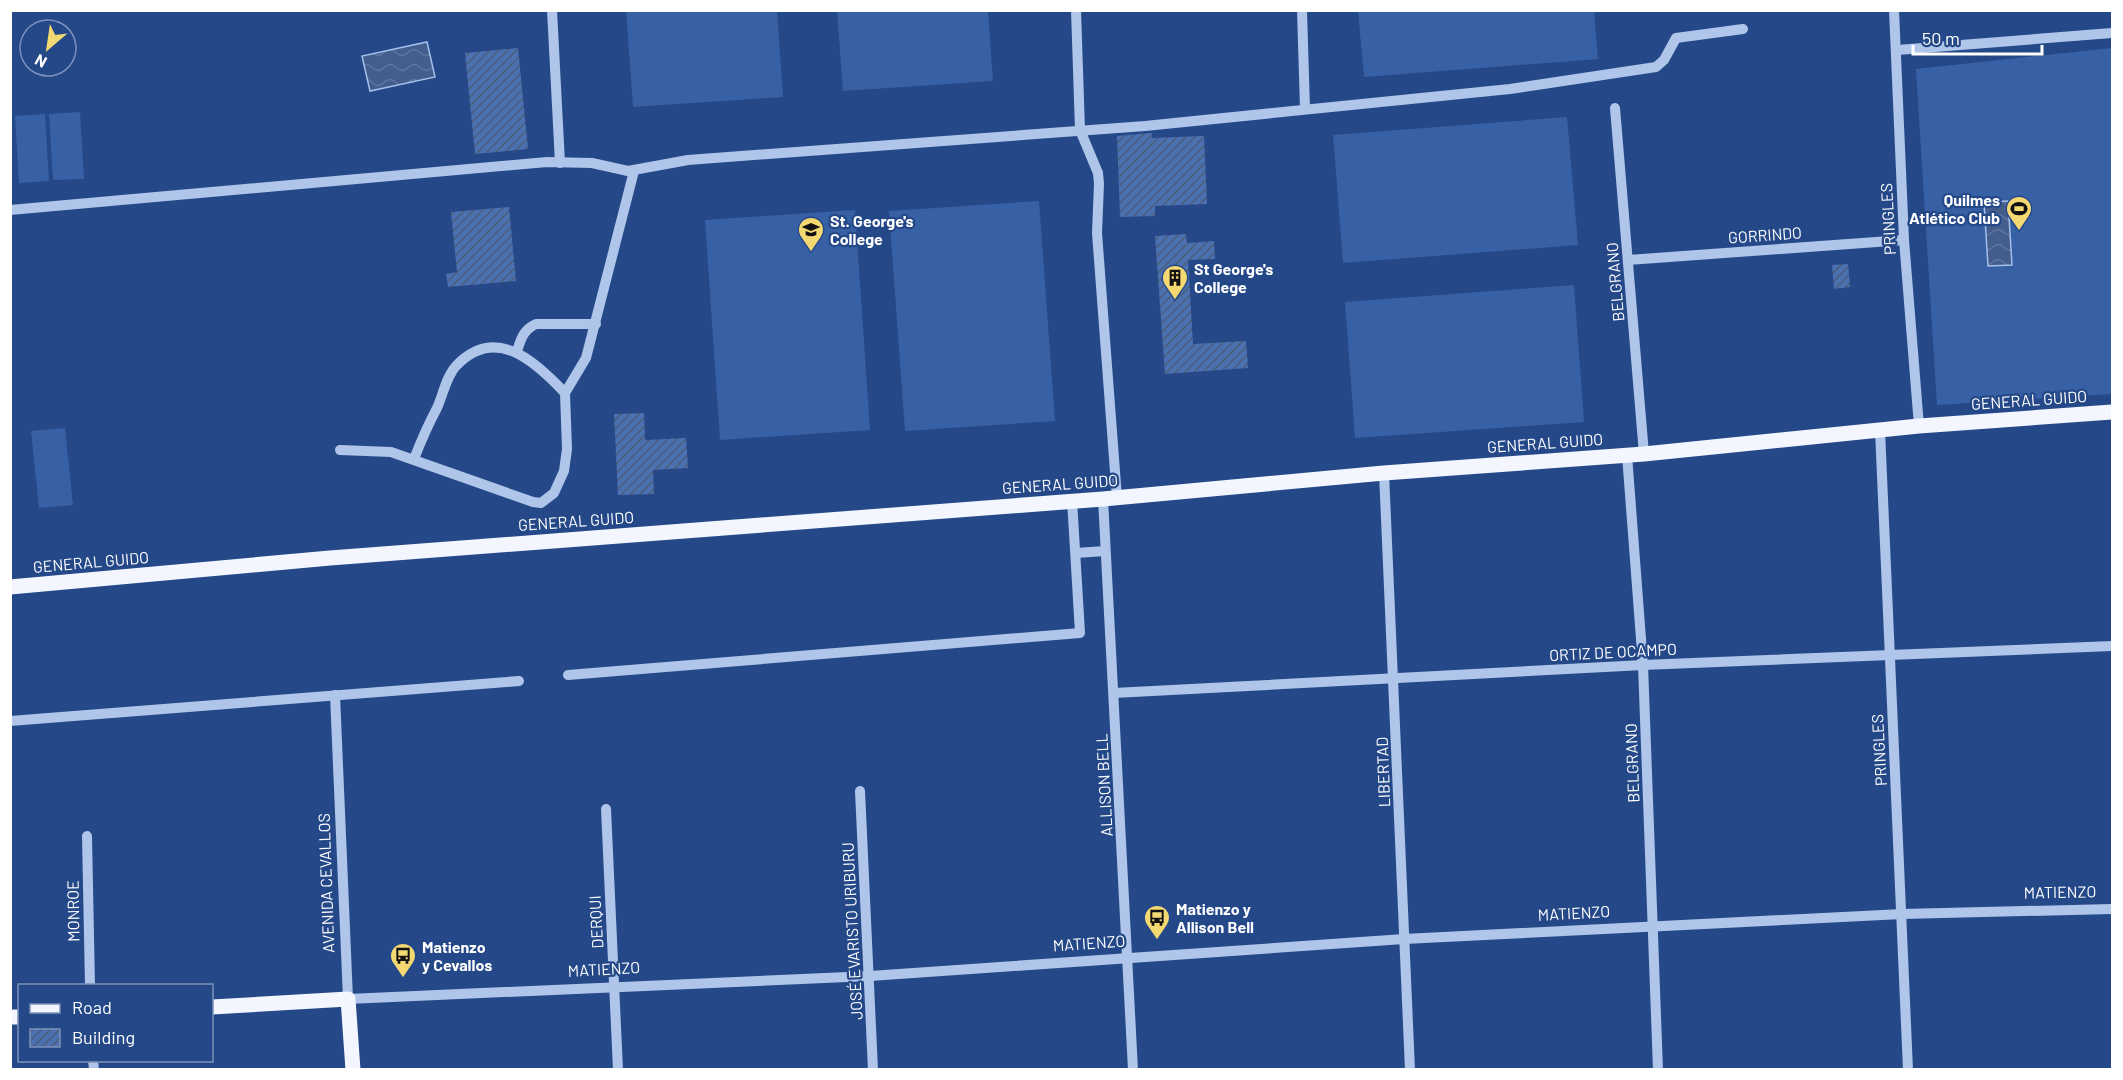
<svg xmlns="http://www.w3.org/2000/svg" width="2123" height="1080" font-family="Barlow,sans-serif">
  <defs>
    <pattern id="water-waves" width="16" height="10" patternUnits="userSpaceOnUse" patternTransform="scale(1.5)"><rect width="16" height="10" fill="#435d8c"/><path d="M0 5q4-4 8 0t8 0" fill="none" stroke="#5f759d"/></pattern>
    <pattern id="building-hatch" width="6" height="6" patternUnits="userSpaceOnUse" patternTransform="scale(1.5)"><rect width="6" height="6" fill="#4c71b0"/><path d="M-1 1l2-2M0 6l6-6M5 7l2-2" fill="none" stroke="#4c5d79"/></pattern>
  </defs>
  <rect width="100%" height="100%" fill="#244888"/>
  <g fill="#3861a5">
    <polygon points="626,11 777,11 783,97 633,107"/>
    <polygon points="837,11 988,11 993,81 843,91"/>
    <polygon points="1358,11 1594,11 1598,59 1364,77"/>
    <polygon points="2112,48 2112,394 1937,405 1916,69"/>
    <polygon points="80,112 84,179 53,180 49,114"/>
    <polygon points="45,114 49,181 19,183 15,116"/>
    <polygon points="1567,117 1578,245 1343,263 1333,135"/>
    <polygon points="1039,201 1055,421 905,431 889,211"/>
    <polygon points="855,210 870,430 720,440 705,220"/>
    <polygon points="1574,285 1584,422 1355,438 1345,302"/>
    <polygon points="65,428 73,505 39,508 31,431"/>
  </g>
  <g fill="url(#water-waves)" stroke="#a3bfea" stroke-width="1.5">
    <polygon points="427,42 435,77 370,91 362,56"/>
    <polygon points="2008,201 2012,265 1988,266 1984,202"/>
  </g>
  <g fill="url(#building-hatch)">
    <polygon points="518,48 528,149 475,154 465,53"/>
    <polygon points="1152,133 1152,138 1204,136 1207,204 1155,206 1155,216 1120,217 1117,136"/>
    <polygon points="509,207 516,281 448,287 446,274 457,272 451,212"/>
    <polygon points="1186,234 1187,243 1214,241 1215,259 1188,260 1193,344 1246,341 1248,368 1165,374 1155,236"/>
    <polygon points="1848,264 1850,287 1834,289 1832,265"/>
    <polygon points="644,413 645,440 686,438 688,468 653,470 654,494 618,495 614,414"/>
  </g>
  <g fill="none" stroke-linecap="round" stroke-linejoin="round">
    <g stroke="#afc5e9" stroke-width="10">
      <polyline points="552,10 560,163"/>
      <polyline points="1076,10 1080,130 1098,173 1099,184 1097,233 1117,498"/>
      <polyline points="1302,10 1305,109"/>
      <polyline points="1894,10 1904,240 1919,426"/>
      <polyline points="1897,50 2112,33"/>
      <polyline points="1615,108 1644,454"/>
      <polyline points="10,210 547,162 592,163 628,171 688,160 1145,126 1510,89 1656,67 1664,60 1676,38 1743,29"/>
      <polyline points="1628,260 1904,240"/>
      <path d="M517 351C521 339 523 330 536 324H596"/>
      <polyline points="1880,430 1908,1070"/>
      <polyline points="340,450 391,452 533,502 541,503 554,493 564,471 567,449 565,393 586,358 634,171"/>
      <polyline points="1627,455 1643,665 1658,1070"/>
      <path d="M414 459C421 441 428 425 437 408 443 395 446 377 456 366 496 324 536 362 565 393"/>
      <polyline points="1384,473 1410,1070"/>
      <polyline points="1103,499 1133,1070"/>
      <polyline points="1076,553 1105,551"/>
      <polyline points="568,675 1080,633 1072,500"/>
      <polyline points="1114,693 1643,665 2112,646"/>
      <polyline points="335,695 348,999 870,976 1404,939 1902,914 2112,909"/>
      <polyline points="10,721 519,681"/>
      <polyline points="860,791 873,1070"/>
      <polyline points="606,809 618,1070"/>
      <polyline points="87,836 90,986"/>
      <polyline points="93,1060 94,1070"/>
    </g>
    <g stroke="#f3f6fe" stroke-width="15">
      <polyline points="10,587 330,558 1103,499 1384,473 1644,454 1919,426 2112,412"/>
      <polyline points="212,1007 348,999 353,1070"/>
      <polyline points="10,1017 20,1017"/>
    </g>
  </g>
  <defs>
    <symbol id="stadium-pin" viewBox="-11 -11 22 30"><path d="M0 17L-7.5 6A9.5 9.5 0 1 1 7.5 6Z" fill="#f4d872" stroke="#244888"/><path d="M0-5a6.5 5 0 1 0 0 10a6.5 5 0 1 0 0-10ZM-3.5-1.8h7v3.6h-7Z" fill="#111"/></symbol>
    <symbol id="school-pin" viewBox="-11 -11 22 30"><path d="M0 17L-7.5 6A9.5 9.5 0 1 1 7.5 6Z" fill="#f4d872" stroke="#244888"/><path d="M0-5L7-2L0 1L-7-2ZM-4 1L0 2.5L4 1V4Q0 6-4 4Z" fill="#111"/></symbol>
    <symbol id="building-pin" viewBox="-11 -11 22 30"><path d="M0 17L-7.5 6A9.5 9.5 0 1 1 7.5 6Z" fill="#f4d872" stroke="#244888"/><path d="M-4-6H4V6H1V3H-1V6H-4ZM-2.5-4.3h1.7v1.8h-1.7ZM.8-4.3h1.7v1.8H.8ZM-2.5-1h1.7V.8h-1.7ZM.8-1h1.7V.8H.8Z" fill="#111"/></symbol>
    <symbol id="bus-pin" viewBox="-11 -11 22 30"><path d="M0 17L-7.5 6A9.5 9.5 0 1 1 7.5 6Z" fill="#f4d872" stroke="#244888"/><path d="M-5-6H5V4H4V6H2V4H-2V6H-4V4H-5ZM-3.5-4V0h7V-4ZM-3.5 1.2v1.5H-2V1.2ZM2 1.2v1.5H3.5V1.2Z" fill="#111"/></symbol>
  </defs>
  <g fill-rule="evenodd">
    <use href="#stadium-pin" x="2004" y="194" width="30" height="40"/>
    <use href="#school-pin" x="796" y="215" width="30" height="40"/>
    <use href="#building-pin" x="1160" y="263" width="30" height="40"/>
    <use href="#bus-pin" x="1142" y="903" width="30" height="40"/>
    <use href="#bus-pin" x="388" y="941" width="30" height="40"/>
  </g>
  <g text-anchor="middle" stroke-width="4.5" stroke-linejoin="round" paint-order="stroke">
    <g font-size="16" font-weight="bold" fill="#fff" stroke="#244888" text-anchor="start">
      <text x="2000" y="206" text-anchor="end">Quilmes<tspan x="2000" dy="18">Atlético Club</tspan></text>
      <text x="830" y="227">St. George's<tspan x="830" dy="18">College</tspan></text>
      <text x="1194" y="275">St George's<tspan x="1194" dy="18">College</tspan></text>
      <text x="1176" y="915">Matienzo y<tspan x="1176" dy="18">Allison Bell</tspan></text>
      <text x="422" y="953">Matienzo<tspan x="422" dy="18">y Cevallos</tspan></text>
    </g>
    <g font-size="16" fill="#fff" stroke="#244888">
      <text transform="translate(1888 219) rotate(-93)" y="6">PRINGLES</text>
      <text transform="translate(1765 235) rotate(-4)" y="6">GORRINDO</text>
      <text transform="translate(1615 282) rotate(-95)" y="6">BELGRANO</text>
      <text transform="translate(2029 400) rotate(-4)" y="6">GENERAL GUIDO</text>
      <text transform="translate(1545 443) rotate(-4)" y="6">GENERAL GUIDO</text>
      <text transform="translate(1060 484) rotate(-4)" y="6">GENERAL GUIDO</text>
      <text transform="translate(576 521) rotate(-4)" y="6">GENERAL GUIDO</text>
      <text transform="translate(91 562) rotate(-5)" y="6">GENERAL GUIDO</text>
      <text transform="translate(1613 652) rotate(-3)" y="6">ORTIZ DE OCAMPO</text>
      <text transform="translate(1879 750) rotate(-93)" y="6">PRINGLES</text>
      <text transform="translate(1632 763) rotate(-92)" y="6">BELGRANO</text>
      <text transform="translate(1383 772) rotate(-92)" y="6">LIBERTAD</text>
      <text transform="translate(1104 785) rotate(-93)" y="6">ALLISON BELL</text>
      <text transform="translate(326 883) rotate(-92)" y="6">AVENIDA CEVALLOS</text>
      <text transform="translate(2060 892) rotate(-1)" y="6">MATIENZO</text>
      <text transform="translate(73 911) rotate(-91)" y="6">MONROE</text>
      <text transform="translate(1574 913) rotate(-3)" y="6">MATIENZO</text>
      <text transform="translate(596 922) rotate(-93)" y="6">DERQUI</text>
      <text transform="translate(852 931) rotate(-93)" y="6">JOSÉ EVARISTO URIBURU</text>
      <text transform="translate(1089 943) rotate(-4)" y="6">MATIENZO</text>
      <text transform="translate(604 969) rotate(-3)" y="6">MATIENZO</text>
    </g>
  </g>
  <rect width="2123" height="1080" fill="none" stroke="#ffffff" stroke-width="24"/>
  <rect x="18" y="984" width="195" height="78" fill="#244888" stroke="#7c91b8" stroke-width="1.5"/>
  <rect x="30" y="1004" width="30" height="9" fill="#f3f6fe" stroke="#7c91b8" stroke-width="1.5"/>
  <text x="72" y="1014" font-size="18" fill="#ffffff">Road</text>
  <rect x="30" y="1029" width="30" height="18" fill="url(#building-hatch)" stroke="#7c91b8" stroke-width="1.5"/>
  <text x="72" y="1044" font-size="18" fill="#ffffff">Building</text>
  <g transform="translate(48 48) rotate(209)"><circle r="28" fill="#244888" stroke="#7c91b8" stroke-width="1.5"/>
  <path d="M0-4.5L10 22L0 15L-10 22Z" fill="#f4d872"/>
  <text y="-9" font-size="16" font-weight="bold" text-anchor="middle" fill="#ffffff">N</text>
  </g>
  <path d="M1913 45v9h129v-9" fill="none" stroke="#ffffff" stroke-width="3"/>
  <text x="1922" y="45" font-size="18" fill="#ffffff" stroke="#244888" stroke-width="4.5" paint-order="stroke">50 m</text>
</svg>
